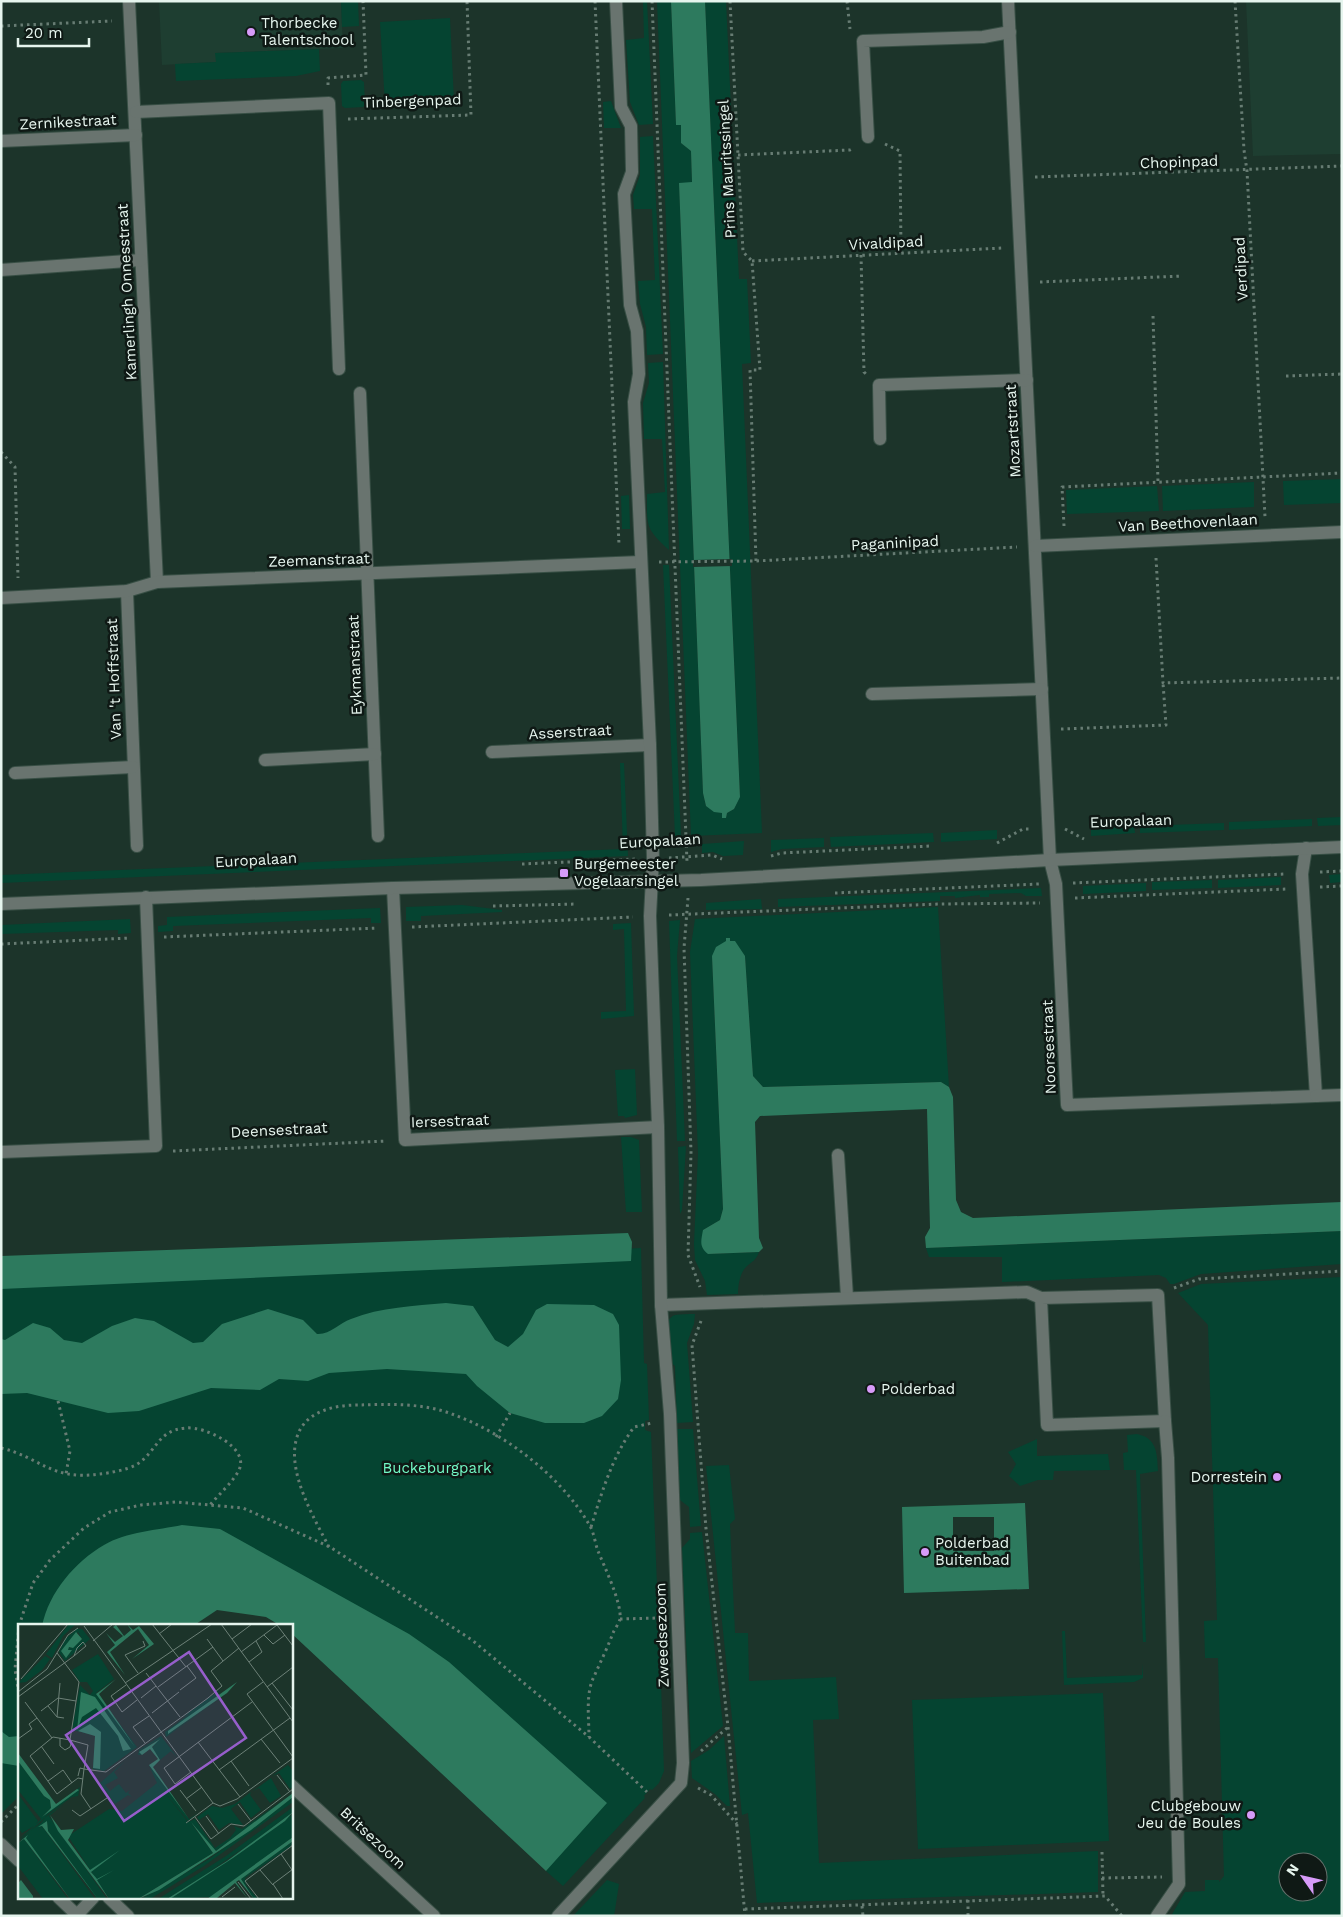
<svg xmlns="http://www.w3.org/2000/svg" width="1343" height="1917" font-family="'Work Sans',sans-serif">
  <rect width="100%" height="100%" fill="#1c342a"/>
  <g fill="#1e3e31">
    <polygon points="159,1 341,1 343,48 216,53 216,62 162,65"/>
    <polygon points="1246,1 1342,1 1342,154 1253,156"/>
  </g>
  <g fill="#054431" fill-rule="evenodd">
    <polygon points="341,1 358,1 359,26 342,27"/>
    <polygon points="643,1 647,1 653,124 639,125 630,102 626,40 644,38"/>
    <polygon points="657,1 671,1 676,125 681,125 681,143 691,151 692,183 679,183 703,793 706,806 722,813 723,818 726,818 727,813 734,809 740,796 705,1 726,1 739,279 747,279 751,363 742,364 762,833 691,836"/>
    <polygon points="450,18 454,100 385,104 380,22"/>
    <polygon points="319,49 320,71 296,76 176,81 175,64 216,62 215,53"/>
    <polygon points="361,80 364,82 365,105 363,107 345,108 342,106 341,84 343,81"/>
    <polygon points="611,101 621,128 604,128 603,102"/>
    <polygon points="653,136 663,354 647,355 646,327 640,304 638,281 655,280 652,209 634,209 633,195 640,175 640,137"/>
    <path d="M663 362 669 550C645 528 647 526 647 494L665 492 662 439H644L643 403 649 383 648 363Z"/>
    <polygon points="1342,479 1342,503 1284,505 1283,481"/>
    <polygon points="1254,482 1254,507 1163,511 1162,486"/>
    <polygon points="1157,486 1159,511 1067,514 1066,490"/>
    <polygon points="629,495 630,529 622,529 621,496"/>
    <polygon points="663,565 669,565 681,836 675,836"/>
    <polygon points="620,763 624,763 628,856 1,883 1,875 623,849"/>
    <polygon points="1342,817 1342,825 1318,826 1317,818"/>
    <polygon points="1312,819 1312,826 1229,830 1229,822"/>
    <polygon points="1224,823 1224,830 1140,833 1140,826"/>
    <polygon points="1134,826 1135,833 1091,836 1091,829"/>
    <polygon points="997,830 997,839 941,842 941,833"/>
    <polygon points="933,833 934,842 831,847 830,837"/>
    <polygon points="824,838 824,847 782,849 771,852 771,840"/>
    <polygon points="744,841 743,855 723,856 713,852 702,853 702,844"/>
    <polygon points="1342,874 1342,882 1330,883 1329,875"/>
    <polygon points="1281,877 1281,885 1218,888 1218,880"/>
    <polygon points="1212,880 1212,888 1152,890 1152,882"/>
    <polygon points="1146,883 1146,891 1083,894 1083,886"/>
    <polygon points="1041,888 1042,896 1026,896 1021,893 989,894 989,897 980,897 980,895 955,898 955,896 940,896 940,901 778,907 778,899"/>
    <polygon points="761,899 762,909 706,910 706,903"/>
    <polygon points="462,905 502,910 502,912 421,916 421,921 406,921 406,907"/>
    <path d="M938 907 949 1087 941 1082 763 1087 753 1076 745 956 730 941V938L712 957 723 1209 720 1220 703 1230 708 1254 759 1252C756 1261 752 1261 746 1267 740 1273 738 1285 738 1294L707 1295 705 1281 695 1260 694 1244 698 1154 690 952 695 919Z"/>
    <polygon points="380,908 381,923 371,923 371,918 173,926 173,931 158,932 158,926 167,925 167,917"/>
    <polygon points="130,919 131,933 118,934 118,930 1,934 1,925"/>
    <polygon points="680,920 677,956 685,1141 677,1141 669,921"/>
    <polygon points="631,923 634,1016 601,1019 601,1012 626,1011 624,929 613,930 613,924"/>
    <polygon points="635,1069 637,1115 625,1118 624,1116 618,1116 615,1070"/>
    <polygon points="621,1137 631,1137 639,1140 642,1212 626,1212"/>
    <polygon points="686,1146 682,1210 680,1214 678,1147"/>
    <polygon points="1342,1231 1342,1264 1201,1274 1174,1284 1170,1284 1166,1278 1159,1275 1002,1282 1002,1257 929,1257 926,1248"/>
    <polygon points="641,1248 644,1363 647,1364 649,1420 645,1421 645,1430 651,1432 658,1611 656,1624 659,1625 664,1771 659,1783 652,1790 650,1789 644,1796 645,1798 563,1886 546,1871 548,1869 282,1609 213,1595 183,1626 19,1626 19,1796 1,1814 1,1280"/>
    <path d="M1342 1277V1916H1171L1185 1892 1205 1891V1880H1219V1882L1224 1876 1218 1658H1205L1204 1621 1217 1620 1208 1325 1178 1293 1201 1284ZM1288 1862H1318V1892H1288Z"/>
    <path d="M695 1314 694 1324 687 1343 693 1422 677 1423 675 1366 668 1360C668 1349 661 1319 675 1315 681 1314 689 1314 695 1314Z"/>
    <polygon points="677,1429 693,1429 701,1526 690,1527 689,1507 680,1500"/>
    <path d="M1137 1434C1157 1438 1157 1453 1158 1471L1140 1474 1146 1642H1143L1136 1470H1124L1123 1453 1128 1452 1127 1435Z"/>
    <polygon points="1037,1439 1037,1456 1108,1454 1110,1470 1054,1471 1053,1480 1038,1480 1020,1486 1009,1476 1016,1464 1008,1452"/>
    <polygon points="729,1465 735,1519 730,1524 735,1633 748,1633 749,1681 836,1677 839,1719 813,1720 819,1863 1098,1851 1098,1892 757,1903 748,1813 742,1815 706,1466"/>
    <polygon points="702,1532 723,1726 691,1753 682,1548 690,1539 690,1533"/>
    <polygon points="1062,1631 1065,1631 1067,1678 1142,1675 1143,1664 1143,1678 1134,1682 1064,1685"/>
    <polygon points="1103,1693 1109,1841 918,1849 912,1700"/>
    <polygon points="724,1736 730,1806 727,1806 715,1794 692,1778 691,1761 709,1750"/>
    <polygon points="607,1880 619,1884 614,1916 573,1916"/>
  </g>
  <g fill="#2d7a5e" fill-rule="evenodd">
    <polygon points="671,1 705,1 740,797 734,809 727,813 726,818 722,818 722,813 714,812 706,806 703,793 679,183 692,182 691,151 681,143 681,125 676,125"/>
    <path d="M726 938H730V941H735L745 956 753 1076 763 1087 941 1082 949 1087 953 1097 956 1200 961 1212 973 1218 1342 1202V1231L926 1248 925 1237 930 1228 927 1109 760 1116 755 1122 759 1238 763 1248 759 1252 708 1254C699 1247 701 1241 703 1230L720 1220 723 1209 712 956 716 947 726 941Z"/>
    <polygon points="628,1233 632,1242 631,1261 1,1289 1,1256"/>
    <path d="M446 1303 473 1306 495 1340 508 1347 523 1334 536 1310 547 1304 594 1305 613 1314 619 1325 621 1380 618 1399 602 1416 584 1423H545L510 1413 477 1386 466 1374 387 1369 329 1373 308 1381 279 1379 260 1390 211 1388 139 1411 108 1413 27 1393 1 1394V1339L5 1340 33 1323 50 1328 64 1340 82 1343 112 1326 135 1318 154 1321 193 1343 203 1342 222 1324 268 1309 303 1320 317 1334C330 1335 339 1323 351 1319 381 1307 414 1306 446 1303Z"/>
    <path d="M1025 1503 1029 1589 904 1593 902 1507ZM953 1517H994V1551H953Z"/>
    <path d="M182 1525 220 1529 409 1634 449 1662 607 1803 546 1871 291 1633V1626H281L266 1617 217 1610 193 1626H42C49 1592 75 1562 104 1545 126 1532 158 1530 182 1525Z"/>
    <polygon points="1,1731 9,1737 19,1736 19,1766 1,1763"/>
  </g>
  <polygon fill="#1c342a" points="732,559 732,566 693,567 693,560"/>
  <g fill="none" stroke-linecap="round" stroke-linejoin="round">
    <defs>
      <g id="minor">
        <polyline points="129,1 157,582"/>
        <polyline points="1008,1 1050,860 1056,884 1067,1105 1316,1096 1302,874 1306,848"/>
        <polyline points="136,112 329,103 339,369"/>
        <polyline points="868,137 863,41 983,37 1010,32"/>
        <polyline points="1,141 136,135"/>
        <polyline points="1,270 141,260"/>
        <polyline points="360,393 378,836"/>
        <polyline points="880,439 879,385 1027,380"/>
        <polyline points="1035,546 1342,532"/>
        <polyline points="127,591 137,846"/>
        <polyline points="1,598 127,591 157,582 640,562"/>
        <polyline points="872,694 1042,689"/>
        <polyline points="492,752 650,745"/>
        <polyline points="265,760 375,754"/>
        <polyline points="15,773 133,767"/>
        <polyline points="393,888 405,1140 658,1127"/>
        <polyline points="1,904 393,888 701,880 1050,860 1342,847"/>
        <polyline points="1316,1096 1342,1095"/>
        <polyline points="1,1152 156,1146 146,897"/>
        <polyline points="838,1155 847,1297"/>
        <polyline points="661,1305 1027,1292 1041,1298 1047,1425 1165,1421 1158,1295 1041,1298"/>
        <polyline points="291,1785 434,1916"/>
        <polyline points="1,1844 19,1861"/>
        <polyline points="59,1898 77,1915 93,1898"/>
        <polyline points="109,1898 128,1916"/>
        <polyline points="558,1916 681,1783 683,1763 670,1414 661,1305 658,1127 650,916 653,859 650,745 634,402 639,374 637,331 630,305 624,194 632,172 631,126 621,107 616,1"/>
        <polyline points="1157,1916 1179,1884 1168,1458 1165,1421"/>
      </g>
    </defs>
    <use href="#minor" stroke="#384f45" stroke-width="14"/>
    <g stroke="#677c73" stroke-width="3" stroke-dasharray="2.5 4" stroke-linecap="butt">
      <polyline points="595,1 619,545"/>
      <polyline points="652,1 687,862"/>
      <polyline points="730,1 743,252 752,261 760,370 750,370 756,561"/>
      <polyline points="847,1 850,29"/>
      <polyline points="1235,1 1244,150 1247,171 1265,517"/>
      <polyline points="1,26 112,21"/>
      <polyline points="328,85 328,78 366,75 363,1"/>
      <polyline points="348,119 471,115 467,1"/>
      <polyline points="885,144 900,151 901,253"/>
      <polyline points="738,155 850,150 854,148"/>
      <polyline points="1035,177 1342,166"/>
      <polyline points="861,255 864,372 866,374"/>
      <polyline points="752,261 1002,248"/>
      <polyline points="1040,282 1182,276"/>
      <polyline points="1153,316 1158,482"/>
      <polyline points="1286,376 1342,374"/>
      <polyline points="1,452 15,467 18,578"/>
      <polyline points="1064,526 1062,487 1342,473"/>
      <polyline points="1156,558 1163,683 1342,678"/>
      <polyline points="659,562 756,561 1017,547"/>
      <polyline points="1061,729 1166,725 1163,683"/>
      <polyline points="1065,829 1084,839"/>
      <polyline points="997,843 1023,829 1032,829"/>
      <polyline points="771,856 782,853 931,846"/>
      <polyline points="669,858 712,855 722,859"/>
      <polyline points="522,864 636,859"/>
      <polyline points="1320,872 1342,871"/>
      <polyline points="1073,883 1284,874"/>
      <polyline points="1320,887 1342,886"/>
      <polyline points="835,893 1039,884"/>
      <polyline points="688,898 684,948 691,1152 688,1255 700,1287"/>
      <polyline points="1075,898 1286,889"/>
      <polyline points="493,906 577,904"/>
      <polyline points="669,915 939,904 1040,903"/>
      <polyline points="412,927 633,917"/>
      <polyline points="164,937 378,928"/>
      <polyline points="1,944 130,938"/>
      <polyline points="173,1151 386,1141"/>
      <polyline points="1174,1288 1199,1279 1342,1271"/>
      <polyline points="701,1321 692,1345 706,1529 728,1727 745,1916"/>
      <polyline points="58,1401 70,1451 66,1474"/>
      <polyline points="496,1437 510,1413"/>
      <path d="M1 1448C40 1457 51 1481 99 1474 110 1473 126 1470 136 1465 157 1452 157 1430 186 1428 204 1426 250 1447 239 1470 233 1482 219 1494 210 1505"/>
      <path d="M591 1527C602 1492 612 1457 634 1427L652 1423"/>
      <path d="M329 1547C314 1518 286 1471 297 1437 305 1411 334 1405 359 1405 388 1404 424 1403 452 1414 505 1433 562 1477 590 1526 594 1533 595 1543 598 1551 604 1566 622 1603 620 1619 619 1623 615 1629 613 1633 607 1649 599 1665 592 1681 586 1698 589 1719 589 1737"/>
      <polyline points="620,1619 659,1618"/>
      <polyline points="19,1626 33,1583 50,1560 84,1528 110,1512 141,1505 176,1502 243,1508 330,1547 472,1640 589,1737 647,1792"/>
      <polyline points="19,1626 15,1669 19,1695"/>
      <polyline points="701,1751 728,1727"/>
      <polyline points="698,1788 711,1795 737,1824"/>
      <polyline points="1,1822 19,1804"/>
      <polyline points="1102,1852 1103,1896"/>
      <polyline points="1102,1878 1162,1877"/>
      <polyline points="968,1900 968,1916"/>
      <polyline points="862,1906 863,1916"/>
      <polyline points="745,1909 1105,1896 1122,1916"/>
    </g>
    <use href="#minor" stroke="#69746f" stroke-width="12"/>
  </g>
  <g fill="#d79bf9" stroke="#0f1915" stroke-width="2">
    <circle cx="251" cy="32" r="5"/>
    <rect x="559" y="868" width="10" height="10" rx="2.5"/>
    <circle cx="871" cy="1389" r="5"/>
    <circle cx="1277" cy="1477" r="5"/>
    <circle cx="925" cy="1552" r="5"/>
    <circle cx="1251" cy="1815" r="5"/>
  </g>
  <g text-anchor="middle" stroke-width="5" stroke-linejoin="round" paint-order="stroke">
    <g font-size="15" fill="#e6f5ee" stroke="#0f1915" text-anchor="start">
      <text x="261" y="28">Thorbecke<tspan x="261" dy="17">Talentschool</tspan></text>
      <text x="574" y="869">Burgemeester<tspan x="574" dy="17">Vogelaarsingel</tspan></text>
      <text x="881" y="1394">Polderbad</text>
      <text x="1267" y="1482" text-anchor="end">Dorrestein</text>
      <text x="935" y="1548">Polderbad<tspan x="935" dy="17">Buitenbad</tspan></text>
      <text x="1241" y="1811" text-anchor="end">Clubgebouw<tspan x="1241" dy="17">Jeu de Boules</tspan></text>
    </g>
    <g font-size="15" fill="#e6f5ee" stroke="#0f1915">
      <text transform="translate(412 101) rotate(-2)" y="5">Tinbergenpad</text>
      <text transform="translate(68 122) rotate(-3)" y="5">Zernikestraat</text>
      <text transform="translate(1179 162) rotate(-2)" y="5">Chopinpad</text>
      <text transform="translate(727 169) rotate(-93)" y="5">Prins Mauritssingel</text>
      <text transform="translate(886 243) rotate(-3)" y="5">Vivaldipad</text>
      <text transform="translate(1241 269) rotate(-93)" y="5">Verdipad</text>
      <text transform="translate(127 292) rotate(-93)" y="5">Kamerlingh Onnesstraat</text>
      <text transform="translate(1013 431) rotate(-93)" y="5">Mozartstraat</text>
      <text transform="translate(1188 523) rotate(-3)" y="5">Van Beethovenlaan</text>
      <text transform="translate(895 543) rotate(-3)" y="5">Paganinipad</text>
      <text transform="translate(319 560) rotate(-2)" y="5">Zeemanstraat</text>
      <text transform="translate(355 665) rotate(-92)" y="5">Eykmanstraat</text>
      <text transform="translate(114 679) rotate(-92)" y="5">Van 't Hoffstraat</text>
      <text transform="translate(570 732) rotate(-3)" y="5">Asserstraat</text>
      <text transform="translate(1131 821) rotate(-2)" y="5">Europalaan</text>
      <text transform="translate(660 841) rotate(-3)" y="5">Europalaan</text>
      <text transform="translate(256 860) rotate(-3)" y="5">Europalaan</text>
      <text transform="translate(1049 1047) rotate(-92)" y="5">Noorsestraat</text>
      <text transform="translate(450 1121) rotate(-2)" y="5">Iersestraat</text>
      <text transform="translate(279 1130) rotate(-3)" y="5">Deensestraat</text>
      <text transform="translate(662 1635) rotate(-92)" y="5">Zweedsezoom</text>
      <text transform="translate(373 1838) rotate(43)" y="5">Britsezoom</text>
    </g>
    <g font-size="15" fill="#73fac6" stroke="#0f1915">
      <text x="437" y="1473">Buckeburgpark</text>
    </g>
  </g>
  <g transform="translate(18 1624)">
    <rect width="275" height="275" fill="#1c342a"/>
    <path d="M51 0H58L45 12 34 34 28 30ZM59 5H64L72 15 47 37 41 28 47 15ZM60 8 64 15 54 24 51 23 50 26H54L48 34 44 29ZM80 30 96 55 78 69 119 123 86 147 75 145 78 111 54 106 62 61 72 71 75 67 69 58H62L54 46ZM27 32 32 35 24 46 8 58 0 59ZM203 65 198 71 204 67 151 110 207 71 148 113 147 108 173 89 165 93ZM143 112 159 133 153 127 142 136 134 124 141 115 122 127 123 131H120L121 126ZM0 137 26 172 32 176 33 184 24 193 62 163 60 172 54 173 30 190 23 199 0 216 16 202 4 209 0 204V170L20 197 18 200 23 195 0 166ZM107 137 96 148 100 154 87 161 92 167 101 160 108 169 112 166 110 169 114 173 110 171 97 180 82 159ZM131 141 171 195 180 189 170 197 139 159ZM270 141 275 147V163L272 165 261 149 254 152ZM253 154 263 172 252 179 241 164 235 167ZM139 159 170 198 177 195 197 224 212 214 218 206 216 202 224 205 275 169 198 227 173 199 195 229 120 275H91L50 212 91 185 104 187ZM233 168 232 171 243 186 233 194 222 178 213 185 225 201 211 199 201 206 190 190 181 196 179 193 194 182 204 184 217 180ZM275 173V178L268 183 186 242 132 275H123L191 235ZM47 179 31 192 89 275H79L30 207 29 197 21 204 24 202 77 275H52L7 214 10 211 0 218 29 192ZM275 183V188L209 237 149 275H140L208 232ZM275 190V213L193 273 152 275ZM6 215 50 275H25L0 242V219ZM275 217 273 222 227 254 228 261 240 275H236L223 255Z" fill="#054431" fill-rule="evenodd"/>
    <path d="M109 0 115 6 121 2 136 20 114 35 131 21 120 5 92 28 107 51 89 28 97 21 88 9 97 18 105 12 95 3 98 1 106 12 113 6ZM58 8 64 15 55 24 51 23 50 26H54L48 34 43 27ZM98 55 81 70 117 123 78 70ZM219 58 209 69 150 110V107ZM63 68 77 73 113 125 105 127 100 112 78 84 64 93 59 106ZM72 100 83 108 82 145 75 144 77 112 60 107ZM142 115 134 123 142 136 135 143 171 195 131 141 140 135 132 125 124 131 121 128ZM0 129 38 180 59 165 61 166 24 193 33 184 32 176 26 172 0 137ZM275 169V173L233 206 141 266 120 275 195 229 173 198 198 227ZM275 188 267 197 215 234 152 275H149L209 237ZM32 191 43 206 56 205 50 216 72 246 102 226 73 248 79 255 96 246 79 256 91 275 40 207ZM29 197 30 207 80 275 24 202 20 203ZM10 211 8 214 52 275 6 215 0 219ZM275 213V217L223 255 236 275 221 256 218 258 230 275 217 259 199 274 189 275ZM3 256 15 272V275H0V259Z" fill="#2d7a5e"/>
    <path fill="none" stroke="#6d8178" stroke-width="1" d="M134 0 168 43M203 0 275 98M259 1 275 22M66 2 195 179M141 10 154 0M246 11 255 20 267 11M189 15 205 37M214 15 234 0M75 17 95 0M65 18 68 22 56 32 59 24ZM223 28 259 1M39 29 61 58 52 116 70 121 66 145 62 144 60 152M231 38 244 28 238 17M120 49 107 31 127 22 125 17M128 49 162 93M3 55 50 0M245 58 229 70 275 133M107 59 194 0M254 59 275 86M108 61 93 72 104 88 119 76M140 63 195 23M249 63 275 43M162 66 178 54 169 42M0 68 29 45 50 11 60 4M0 73 56 32M123 74 138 62M7 78 34 114M30 82 39 93 46 94M23 87 40 74 58 77M134 89 161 68M39 93 42 59M42 114V122L47 126 52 123 54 116M0 115 14 105 11 100 19 94M243 115 262 139M52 116 35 113 12 132 39 170 60 154 65 155M180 118 222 173M127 119 115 103 131 92M23 122 36 140M213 137 231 162M201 146 272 94M173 148 157 160 146 144 234 78M259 151 272 168M30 157 45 146 54 159M162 166 178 187M168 175 184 163M195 179 202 182 219 175 275 134M220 180 233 197M73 185 63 170 66 145 88 148 190 74 204 62 193 47 221 24M54 186 62 192 89 174M188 192 201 210M177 193 193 215 213 200 226 202 275 165M168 199 195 179M263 230 274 246M242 246 255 261M220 258 233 275M204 273 217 263M241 275 227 257 275 221M265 275 255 260 275 245"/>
    <path fill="#965ecb" fill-opacity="0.15" stroke="#965ecb" stroke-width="2.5" d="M171 28 228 114 106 197 48 111Z"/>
    <rect width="275" height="275" fill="none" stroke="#e6f5ee" stroke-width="2.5"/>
  </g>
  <rect width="1343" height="1917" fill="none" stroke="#e6f5ee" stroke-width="5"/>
  <g transform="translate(1303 1877) rotate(304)"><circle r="24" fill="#0f1915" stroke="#65716c"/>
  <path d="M0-4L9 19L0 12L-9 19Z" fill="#d79bf9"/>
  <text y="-8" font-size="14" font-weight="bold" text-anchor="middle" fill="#e6f5ee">N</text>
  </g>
  <path d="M18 38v8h71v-8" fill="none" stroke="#e6f5ee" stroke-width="2.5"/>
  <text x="25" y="38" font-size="15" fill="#e6f5ee" stroke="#0f1915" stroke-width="4" paint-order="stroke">20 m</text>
</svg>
